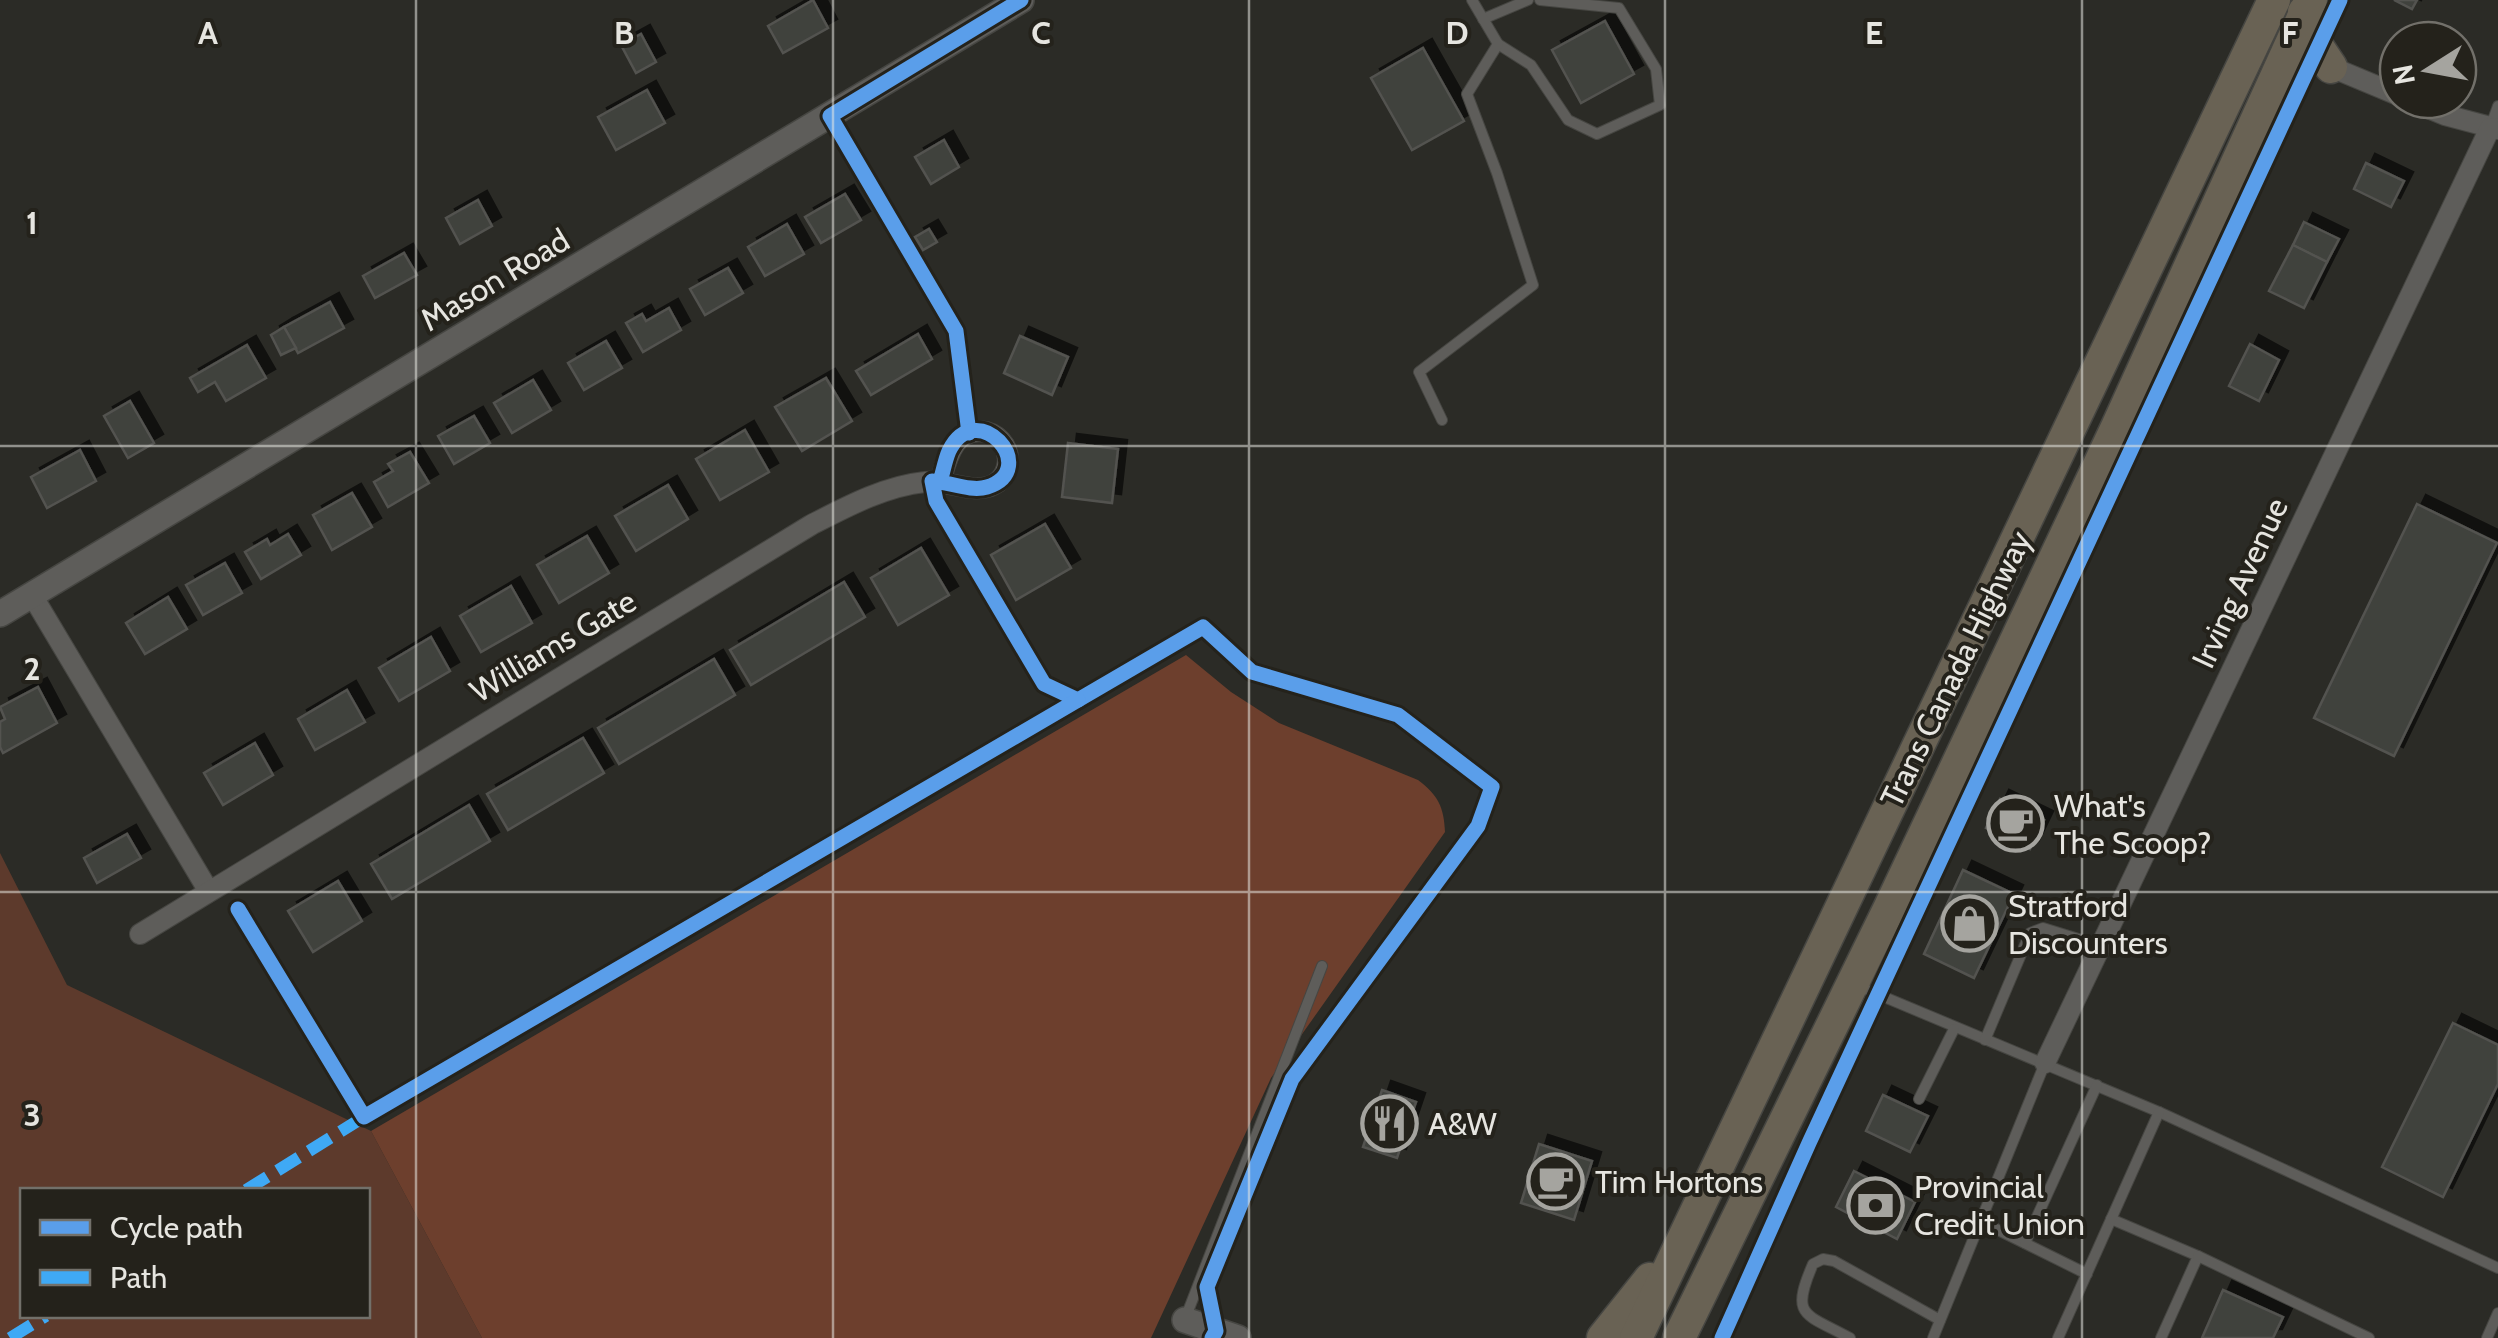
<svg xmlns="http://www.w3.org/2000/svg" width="2498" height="1338" font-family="Cabin,sans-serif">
  <defs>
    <filter id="shadow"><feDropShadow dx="9" dy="-9" stdDeviation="0" flood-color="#0009"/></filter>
  </defs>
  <rect width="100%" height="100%" fill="#2b2b26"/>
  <path fill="#5d3a2c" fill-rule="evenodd" d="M0 853 67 985 371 1131 482 1338H0ZM22 1190H368V1316H22Z"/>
  <path fill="#6d3f2d" d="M1186 655 1231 692 1279 723 1418 780C1438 795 1444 807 1445 832L1271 1078 1151 1338H482L371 1131Z"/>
  <g fill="#41423e" stroke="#535350" stroke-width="2.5" filter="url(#shadow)">
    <polygon points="813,0 828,28 783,53 768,26"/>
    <polygon points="2394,0 2417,0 2412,9"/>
    <polygon points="1605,21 1634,74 1581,103 1552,50"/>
    <polygon points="641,34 656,62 636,73 621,45"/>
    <polygon points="1423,48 1464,121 1412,150 1371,78"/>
    <polygon points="647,90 665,123 616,150 598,117"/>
    <polygon points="944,140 959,167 931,184 915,157"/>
    <polygon points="2366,163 2404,181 2391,207 2354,189"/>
    <polygon points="845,194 861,220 821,243 805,217"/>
    <polygon points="478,200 492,226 460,244 446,218"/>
    <polygon points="2304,222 2339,239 2327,262 2293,245"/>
    <polygon points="787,224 804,254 765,276 748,247"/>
    <polygon points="929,229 937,242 923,250 915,237"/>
    <polygon points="2293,245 2327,262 2304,308 2269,291"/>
    <polygon points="404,253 417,275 375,298 363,276"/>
    <polygon points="728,268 743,293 705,315 690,289"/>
    <polygon points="330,302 344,328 298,353 284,327"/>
    <polygon points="669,308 681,330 643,352 626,323 642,314 646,321"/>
    <polygon points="284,327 296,348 281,355 271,335"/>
    <polygon points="918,334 932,359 871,395 856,371"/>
    <polygon points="1020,336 1068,357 1052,395 1004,373"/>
    <polygon points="606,341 622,368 584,390 568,363"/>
    <polygon points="2250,344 2279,360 2259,401 2229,386"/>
    <polygon points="247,345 266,378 226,401 215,382 198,392 190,378"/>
    <polygon points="826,378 852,421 802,451 775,407"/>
    <polygon points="533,380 551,410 512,433 494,403"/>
    <polygon points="130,401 154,443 128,458 104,416"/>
    <polygon points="474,416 490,443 454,464 438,436"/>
    <polygon points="745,430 769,472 720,500 696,459"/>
    <polygon points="1068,443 1118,449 1112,503 1062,497"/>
    <polygon points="80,450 96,481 47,508 31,477"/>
    <polygon points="410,452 429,483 388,507 374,482 393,471 388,464"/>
    <polygon points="668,485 688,519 636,551 615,516"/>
    <polygon points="352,493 372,527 332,550 313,515"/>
    <polygon points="2417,504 2497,543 2394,756 2314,718"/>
    <polygon points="1045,524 1071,568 1016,600 991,555"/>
    <polygon points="288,534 301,555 261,579 245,552 267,539 270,545"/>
    <polygon points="587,536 609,573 559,603 537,565"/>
    <polygon points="921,548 949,595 898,625 871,578"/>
    <polygon points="225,563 242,593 203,615 186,585"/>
    <polygon points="844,582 865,617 751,685 730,650"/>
    <polygon points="511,586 532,623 481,652 460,616"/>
    <polygon points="168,597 187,629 145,654 126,623"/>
    <polygon points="431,637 450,671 399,701 379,668"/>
    <polygon points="714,659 735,695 619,764 598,728"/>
    <polygon points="38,687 57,723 3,753 0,747 0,722 5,719 0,707"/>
    <polygon points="347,690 365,722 315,750 298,719"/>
    <polygon points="583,738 604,773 508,830 487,794"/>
    <polygon points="255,743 273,775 223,805 204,773"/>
    <polygon points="2000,799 2044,820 2030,849 1986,828"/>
    <polygon points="469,805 490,841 392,899 371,864"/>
    <polygon points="127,834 141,858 97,883 84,858"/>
    <polygon points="1963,870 2014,894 1974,978 1924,954"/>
    <polygon points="338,881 362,921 313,952 288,911"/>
    <polygon points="2453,1023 2498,1045 2498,1084 2443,1197 2382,1167"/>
    <polygon points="1382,1090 1416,1102 1397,1158 1363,1147"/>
    <polygon points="1883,1095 1928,1116 1910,1152 1866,1131"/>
    <polygon points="1539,1144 1592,1161 1574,1220 1521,1203"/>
    <polygon points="1854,1171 1915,1202 1897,1239 1836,1207"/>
    <polygon points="2223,1290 2283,1317 2273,1338 2202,1338"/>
  </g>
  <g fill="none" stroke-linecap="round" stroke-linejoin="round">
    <defs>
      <g id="service">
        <polyline points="1483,19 1528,0"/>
        <polyline points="1498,44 1531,65 1568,120 1597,134 1660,105 1656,69 1619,8 1540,0"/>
        <polyline points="2490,128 2498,106"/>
        <polyline points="1442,420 1419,372 1533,285 1497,173 1467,94 1498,44 1472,0"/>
        <polyline points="1858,986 2159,1112 2498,1268"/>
        <polyline points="1985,1040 2030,933 2043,928 2101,946"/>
        <polyline points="1919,1099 1954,1029"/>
        <polyline points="2111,1219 2198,1256 2161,1338"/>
        <polyline points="1982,1222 2087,1274"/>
        <polyline points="2025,1243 2097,1085"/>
        <polyline points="2198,1256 2369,1338"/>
        <polyline points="1185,1319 1322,966"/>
        <path d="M1850 1338C1804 1313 1790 1317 1813 1264L1823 1259 1834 1261 1940 1320"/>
        <polyline points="1933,1338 2045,1063"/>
        <polyline points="2058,1338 2159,1112"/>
        <polyline points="2487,1338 2498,1313"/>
      </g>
      <g id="minor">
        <polyline points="2331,67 2398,95"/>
        <polyline points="2409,100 2445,115 2498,129"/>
        <polyline points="32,595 208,890"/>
        <path d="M140 934 811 525C846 507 885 486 925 482 947 479 973 495 993 485 1007 478 1012 459 1004 445 1000 439 994 434 986 432 954 426 947 458 940 482"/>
        <polyline points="2045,1063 2490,128"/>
      </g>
      <g id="tertiary">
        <polyline points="0,614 1021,0"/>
        <polyline points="1185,1320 1238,1338"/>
      </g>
      <g id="trunk">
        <polyline points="2304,12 2317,46 2331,67"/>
        <polyline points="1603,1338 1650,1279"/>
        <polyline points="1636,1338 2274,0"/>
        <polyline points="1679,1338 1889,909 2117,427 2311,0"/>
      </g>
    </defs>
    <use href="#service" stroke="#464642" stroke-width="12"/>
    <use href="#minor" stroke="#464642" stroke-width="22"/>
    <use href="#tertiary" stroke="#464642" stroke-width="28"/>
    <use href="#trunk" stroke="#464642" stroke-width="35"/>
    <use href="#service" stroke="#5e5d5a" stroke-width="10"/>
    <use href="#minor" stroke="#5e5d5a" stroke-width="20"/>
    <use href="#tertiary" stroke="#5e5d5a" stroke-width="25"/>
    <use href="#trunk" stroke="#696254" stroke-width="32"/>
    <g stroke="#3fa9f5" stroke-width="12" stroke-dasharray="25 12" stroke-linecap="butt">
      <polyline points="246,1190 364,1117"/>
      <polyline points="10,1338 46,1316"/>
    </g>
    <defs>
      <g id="cycleway">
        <polyline points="969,433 956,331 830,116 1021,0"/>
        <path d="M940 482C943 472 945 460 949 451 976 395 1043 469 987 487 971 492 949 482 932 481L936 501 1044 684 1078 700 1203 627 1252 672 1398 715 1492 787 1478 826 1292 1079 1207 1287 1216 1331 1212 1338"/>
        <polyline points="238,909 364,1117 1078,700"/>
        <polyline points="1722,1338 1809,1143 2340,0"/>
      </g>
    </defs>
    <use href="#cycleway" stroke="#24221b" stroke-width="21"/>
    <use href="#cycleway" stroke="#5a9eea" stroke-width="15"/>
  </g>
  <path fill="none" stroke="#e6e5e0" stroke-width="2.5" stroke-opacity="0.55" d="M416 0V1338M833 0V1338M1249 0V1338M1665 0V1338M2082 0V1338M0 446H2498M0 892H2498"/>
  <defs>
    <symbol id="cafe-ring" viewBox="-11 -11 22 22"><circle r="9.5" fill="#24221b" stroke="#a5a49f" stroke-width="1.5"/><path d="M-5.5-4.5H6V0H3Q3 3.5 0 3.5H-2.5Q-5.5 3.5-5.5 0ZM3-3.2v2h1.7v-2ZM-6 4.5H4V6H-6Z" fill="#a5a49f"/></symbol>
    <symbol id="shop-ring" viewBox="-11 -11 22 22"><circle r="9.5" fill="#24221b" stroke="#a5a49f" stroke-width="1.5"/><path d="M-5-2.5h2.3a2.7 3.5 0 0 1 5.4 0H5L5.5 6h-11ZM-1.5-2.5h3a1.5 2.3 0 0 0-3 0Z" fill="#a5a49f"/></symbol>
    <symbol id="restaurant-ring" viewBox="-11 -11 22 22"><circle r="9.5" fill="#24221b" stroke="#a5a49f" stroke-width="1.5"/><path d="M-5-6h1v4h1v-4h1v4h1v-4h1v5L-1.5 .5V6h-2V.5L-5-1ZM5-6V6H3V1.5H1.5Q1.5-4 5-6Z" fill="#a5a49f"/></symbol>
    <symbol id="bank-ring" viewBox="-11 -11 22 22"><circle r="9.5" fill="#24221b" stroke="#a5a49f" stroke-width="1.5"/><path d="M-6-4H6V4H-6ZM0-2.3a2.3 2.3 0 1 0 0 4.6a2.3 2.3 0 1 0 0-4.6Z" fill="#a5a49f"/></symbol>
  </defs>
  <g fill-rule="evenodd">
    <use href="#cafe-ring" x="1984" y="792" width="63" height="63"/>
    <use href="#shop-ring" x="1938" y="892" width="63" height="63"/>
    <use href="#restaurant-ring" x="1358" y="1092" width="63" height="63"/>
    <use href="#cafe-ring" x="1524" y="1150" width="63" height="63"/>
    <use href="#bank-ring" x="1844" y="1174" width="63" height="63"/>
  </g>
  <g text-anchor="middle" stroke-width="8" stroke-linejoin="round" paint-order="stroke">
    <g font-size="32" fill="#e6e5e0" stroke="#24221b">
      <text transform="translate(495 280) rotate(-31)" y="11">Mason Road</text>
      <text transform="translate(2240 583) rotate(-65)" y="11">Irving Avenue</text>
      <text transform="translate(553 646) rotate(-31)" y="11">Williams Gate</text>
      <text transform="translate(1956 669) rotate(-64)" y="11">Trans Canada Highway</text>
    </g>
    <g font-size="32" fill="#e6e5e0" stroke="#24221b" text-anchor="start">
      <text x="2054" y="817">What's<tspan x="2054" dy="37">The Scoop?</tspan></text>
      <text x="2008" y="917">Stratford<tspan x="2008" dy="37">Discounters</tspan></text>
      <text x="1428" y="1135">A&amp;W</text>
      <text x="1595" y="1193">Tim Hortons</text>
      <text x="1914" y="1198">Provincial<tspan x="1914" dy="37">Credit Union</tspan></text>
    </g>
  </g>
  <g font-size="32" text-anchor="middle" font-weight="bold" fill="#e6e5e0" stroke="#24221b" stroke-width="8" stroke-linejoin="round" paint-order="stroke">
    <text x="208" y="44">A</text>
    <text x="624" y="44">B</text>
    <text x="1041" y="44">C</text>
    <text x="1457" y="44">D</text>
    <text x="1874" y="44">E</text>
    <text x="2290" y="44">F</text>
    <text x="32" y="234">1</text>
    <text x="32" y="680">2</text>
    <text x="32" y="1126">3</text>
  </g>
  <rect x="20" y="1188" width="350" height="130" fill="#24221b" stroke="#72706a" stroke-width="2.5"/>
  <rect x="40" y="1220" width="50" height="15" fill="#5a9eea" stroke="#72706a" stroke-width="2.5"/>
  <text x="110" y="1238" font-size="30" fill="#e6e5e0">Cycle path</text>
  <rect x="40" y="1270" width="50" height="15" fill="#3fa9f5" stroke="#72706a" stroke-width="2.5"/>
  <text x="110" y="1288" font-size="30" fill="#e6e5e0">Path</text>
  <g transform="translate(2428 70) rotate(259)"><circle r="48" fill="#24221b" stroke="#72706a" stroke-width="2.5"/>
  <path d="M0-8L18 38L0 25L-18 38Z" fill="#a5a49f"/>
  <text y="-15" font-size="28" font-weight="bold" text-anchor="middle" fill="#e6e5e0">N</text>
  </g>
</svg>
